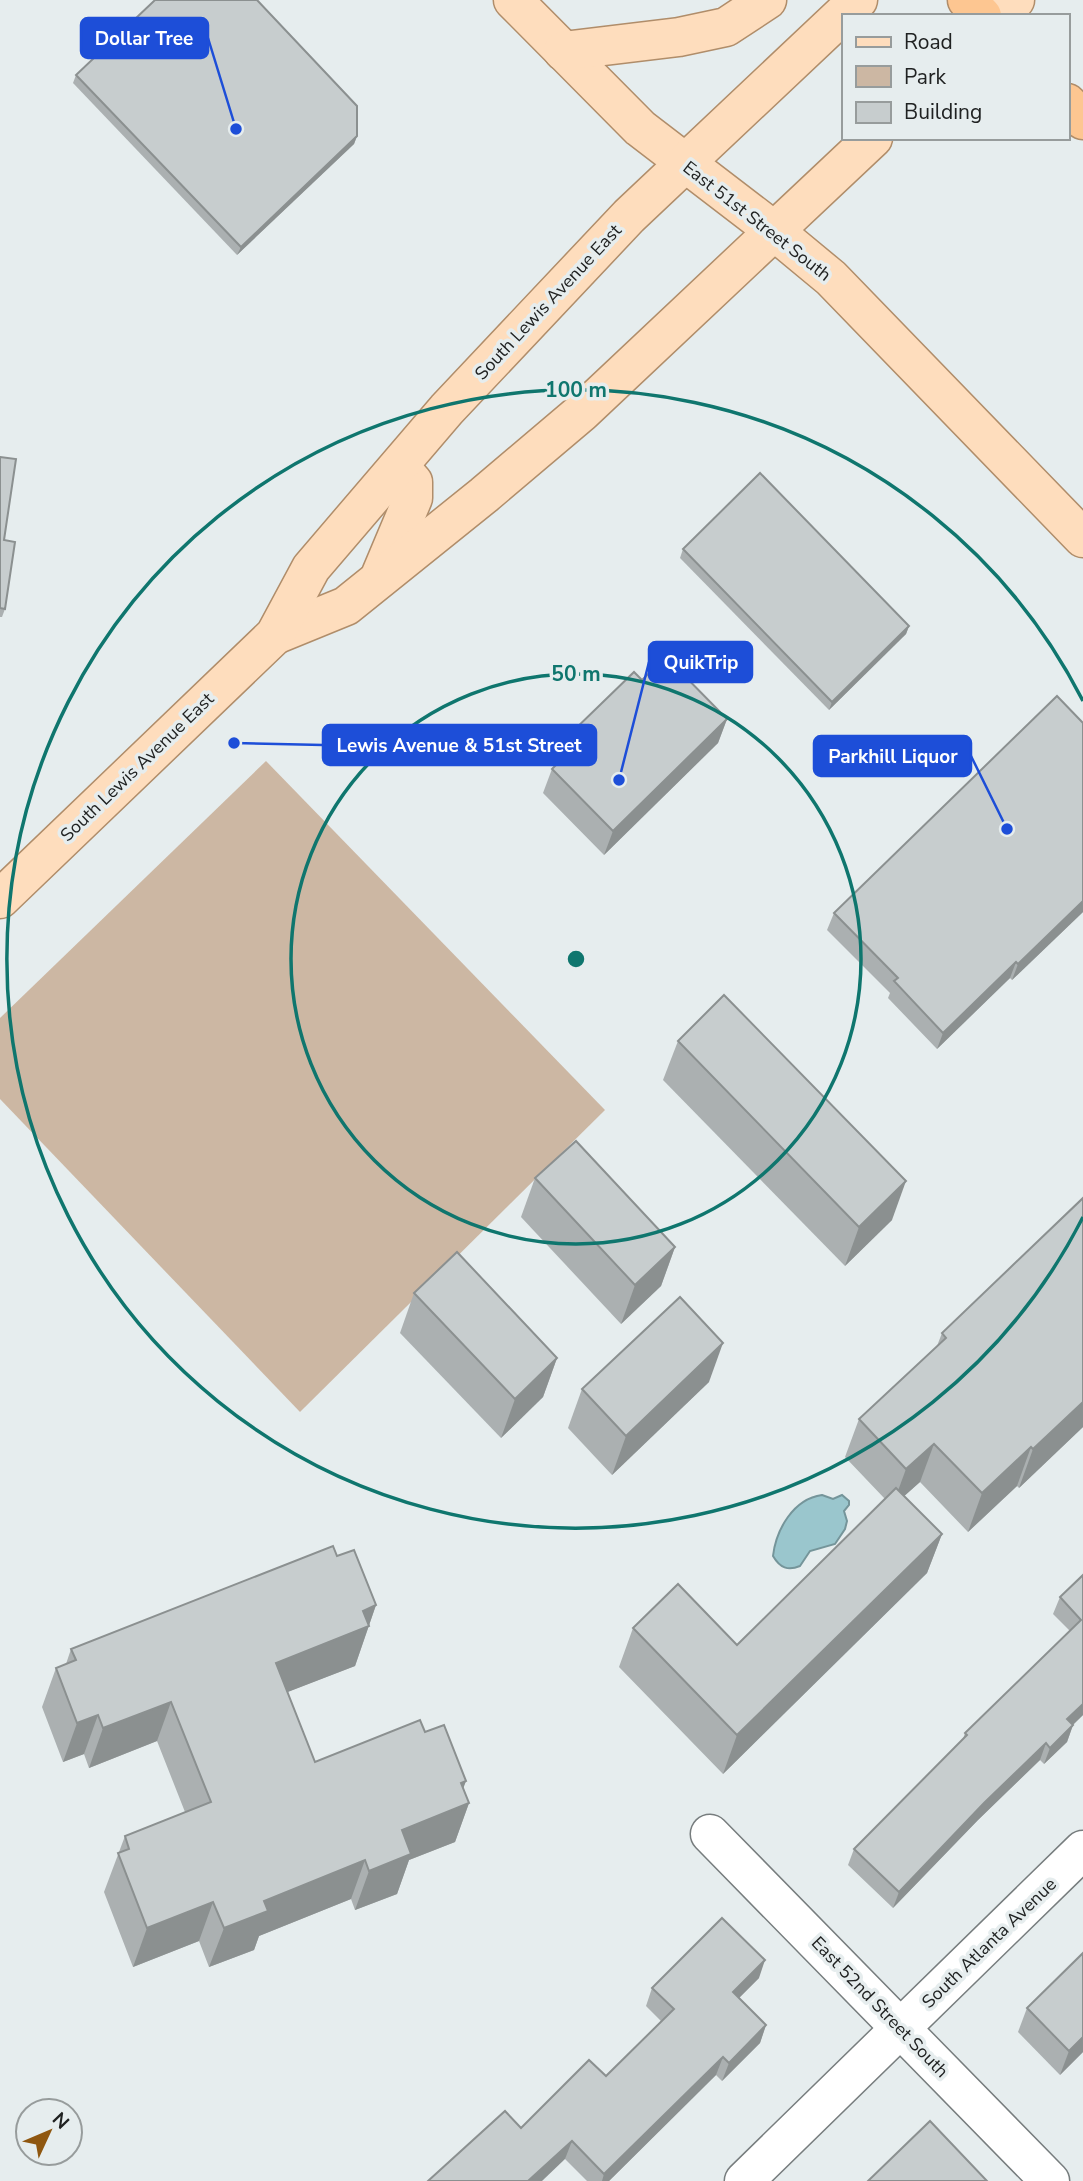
<svg xmlns="http://www.w3.org/2000/svg" width="1083" height="2181" font-family="'Nunito Sans',sans-serif">
  <rect width="100%" height="100%" fill="#e6edee"/>
  <polygon fill="#ccb7a3" points="266,761 605,1110 300,1412 0,1099 0,1018"/>
  <path fill="#9ac6cd" stroke="#75959a" stroke-width="2" d="M822 1495 833 1499 842 1495 849 1501V1505L844 1511 847 1521 845 1529 835 1544 810 1551 800 1566C788 1571 780 1568 773 1556 776 1530 793 1499 822 1495Z"/>
  <g fill="none" stroke-linecap="round" stroke-linejoin="round">
    <defs>
      <g id="minor">
        <polyline points="710,1834 1050,2181"/>
        <polyline points="744,2181 1083,1850"/>
      </g>
      <g id="major">
        <polyline points="513,0 640,128 773,230 831,278 1083,538"/>
        <polyline points="999,16 1015,0"/>
        <polyline points="563,51 679,37 726,27 767,0"/>
        <polyline points="381,574 413,498 413,482 399,466"/>
        <polyline points="275,635 346,606 484,495 582,412 873,138"/>
        <polyline points="0,899 275,635 311,568 447,409 629,216 858,0"/>
      </g>
      <g id="highway">
        <polyline points="967,0 982,16"/>
        <polyline points="1067,103 1083,120"/>
      </g>
    </defs>
    <use href="#minor" stroke="#777d7e" stroke-width="41"/>
    <use href="#major" stroke="#b08d6a" stroke-width="41"/>
    <use href="#highway" stroke="#b08d6a" stroke-width="41"/>
    <use href="#minor" stroke="#fff" stroke-width="38"/>
    <use href="#major" stroke="#feddbd" stroke-width="38"/>
    <use href="#highway" stroke="#fdc691" stroke-width="38"/>
  </g>
  <g fill="#abb0b1">
    <polygon points="76,75 357,136 354,144 237,255 73,83"/>
    <polygon points="0,457 4,540 5,609 2,617 0,617"/>
    <polygon points="683,549 909,626 906,634 829,710 680,558"/>
    <polygon points="642,680 727,719 718,743 604,855 543,793 552,769 562,759 570,734"/>
    <polygon points="1083,723 1083,912 1012,980 1010,978 937,1049 888,998 890,993 827,930 834,913"/>
    <polygon points="678,1041 892,1220 845,1266 663,1080"/>
    <polygon points="535,1178 675,1247 661,1286 621,1324 521,1217"/>
    <polygon points="414,1293 557,1358 543,1397 501,1438 400,1333"/>
    <polygon points="942,1333 1083,1427 1019,1488 1017,1486 968,1532 920,1482 904,1496 942,1534 927,1573 723,1774 619,1667 633,1628 737,1645 885,1499 845,1457 859,1419 937,1346"/>
    <polygon points="709,1382 612,1475 568,1428 582,1389"/>
    <polygon points="337,1556 376,1605 355,1666 287,1692 315,1762 425,1732 466,1781 463,1787 469,1803 455,1842 409,1860 397,1894 355,1910 351,1899 259,1936 254,1950 209,1967 199,1941 133,1967 104,1892 125,1836 185,1812 157,1741 89,1768 84,1754 63,1762 42,1707 56,1668 66,1664 71,1649"/>
    <polygon points="1083,1575 1083,1715 1073,1725 1067,1742 1044,1764 1040,1760 978,1820 893,1908 848,1865 854,1849 963,1739 965,1733 1070,1631 1053,1614 1060,1597"/>
    <polygon points="1083,1953 1083,2052 1060,2075 1018,2032 1027,2008"/>
    <polygon points="759,1978 739,1998 766,2025 760,2043 722,2081 716,2075 609,2181 587,2181 565,2159 521,2128 606,2076 661,2021 646,2006 652,1988"/>
  </g>
  <g fill="#8b9090">
    <polygon points="357,136 354,144 237,255 241,247"/>
    <polygon points="909,626 906,634 829,710 832,702"/>
    <polygon points="727,719 718,743 604,855 613,831"/>
    <polygon points="1083,901 1083,912 1012,980 1018,964"/>
    <polygon points="1016,962 1010,978 937,1049 943,1033"/>
    <polygon points="906,1181 892,1220 845,1266 859,1227"/>
    <polygon points="675,1247 661,1286 621,1324 635,1285"/>
    <polygon points="723,1343 709,1382 612,1475 626,1436"/>
    <polygon points="557,1358 543,1397 501,1438 515,1399"/>
    <polygon points="1083,1402 1083,1427 1019,1488 1033,1449"/>
    <polygon points="934,1444 920,1482 892,1507 906,1469"/>
    <polygon points="1031,1447 1017,1486 968,1532 982,1493"/>
    <polygon points="942,1534 927,1573 723,1774 737,1735"/>
    <polygon points="376,1605 355,1666 262,1702 276,1663 363,1611"/>
    <polygon points="171,1702 157,1741 89,1768 103,1728"/>
    <polygon points="1083,1704 1083,1715 1061,1736 1067,1719"/>
    <polygon points="98,1715 84,1754 63,1762 77,1723"/>
    <polygon points="1073,1725 1067,1742 1044,1764 1050,1748"/>
    <polygon points="1046,1743 1040,1760 978,1820 893,1908 899,1892 984,1803"/>
    <polygon points="466,1781 456,1808 469,1803 455,1842 409,1860 397,1894 355,1910 369,1871 402,1830 461,1783"/>
    <polygon points="365,1860 351,1899 259,1936 254,1950 209,1967 224,1928 264,1901"/>
    <polygon points="213,1902 199,1941 133,1967 147,1928"/>
    <polygon points="765,1960 759,1978 727,2010 733,1992"/>
    <polygon points="766,2025 760,2043 722,2081 729,2063"/>
    <polygon points="1083,2037 1083,2052 1060,2075 1069,2051"/>
    <polygon points="723,2057 716,2075 609,2181 602,2181 604,2174"/>
    <polygon points="572,2141 565,2159 542,2181 528,2181"/>
  </g>
  <g fill="#c7cdce" stroke="#8b9090" stroke-width="2">
    <polygon points="155,0 257,0 357,106 357,136 241,247 76,75"/>
    <polygon points="0,457 16,459 4,540 15,542 5,609 0,608"/>
    <polygon points="760,473 909,626 832,702 683,549"/>
    <polygon points="666,657 727,719 613,831 552,769 578,743 570,734 634,672 642,680"/>
    <polygon points="1057,696 1083,723 1083,901 1018,964 1016,962 943,1033 894,981 898,978 834,913"/>
    <polygon points="724,995 906,1181 859,1227 678,1041"/>
    <polygon points="576,1141 675,1247 635,1285 535,1178"/>
    <polygon points="1083,1198 1083,1402 1033,1449 1031,1447 982,1493 934,1444 906,1469 859,1419 946,1338 942,1333"/>
    <polygon points="457,1252 557,1358 515,1399 414,1293"/>
    <polygon points="680,1297 723,1343 626,1436 582,1389"/>
    <polygon points="896,1488 942,1534 737,1735 633,1628 678,1584 737,1645"/>
    <polygon points="333,1546 337,1556 354,1550 376,1605 363,1611 369,1626 276,1663 315,1762 420,1720 425,1732 444,1725 466,1781 461,1783 469,1803 402,1830 411,1854 369,1871 365,1860 264,1901 268,1911 224,1928 213,1902 147,1928 118,1853 129,1849 125,1836 211,1802 171,1702 103,1728 98,1715 77,1723 56,1668 76,1660 71,1649"/>
    <polygon points="1083,1575 1083,1704 1067,1719 1073,1725 1050,1748 1046,1743 984,1803 899,1892 854,1849 967,1735 965,1733 1081,1620 1060,1597"/>
    <polygon points="722,1918 765,1960 733,1992 766,2025 729,2063 723,2057 604,2174 572,2141 528,2181 428,2181 505,2111 521,2128 589,2060 606,2076 674,2009 652,1988"/>
    <polygon points="1083,1953 1083,2037 1069,2051 1027,2008"/>
    <polygon points="930,2121 987,2181 868,2181"/>
  </g>
  <g fill="none" stroke="#0f766e" stroke-width="3.5">
    <circle cx="576" cy="959" r="285"/>
    <path d="M1083 1217A569 569 0 1 1 1083 701"/>
  </g>
  <g text-anchor="middle" stroke-width="7" stroke-linejoin="round" paint-order="stroke">
    <g font-size="18" fill="#202222" stroke="#e6edee">
      <text transform="translate(757 221) rotate(38)" y="6">East 51st Street South</text>
      <text transform="translate(548 302) rotate(-47)" y="6">South Lewis Avenue East</text>
      <text transform="translate(137 767) rotate(-44)" y="6">South Lewis Avenue East</text>
      <text transform="translate(989 1943) rotate(-44)" y="6">South Atlanta Avenue</text>
      <text transform="translate(880 2007) rotate(46)" y="6">East 52nd Street South</text>
    </g>
  </g>
  <circle cx="576" cy="959" r="10" fill="#0f766e" stroke="#e6edee" stroke-width="3.5"/>
  <g font-size="21" text-anchor="middle" font-weight="bold" fill="#0f766e" stroke="#e6edee" stroke-width="7" stroke-linejoin="round" paint-order="stroke">
    <text x="576" y="397">100 m</text>
    <text x="576" y="681">50 m</text>
  </g>
  <path fill="none" stroke="#1d4ed8" stroke-width="2.5" d="M236 129L208 38M619 780L649 662M234 743L323 745M1007 829L971 756"/>
  <g fill="#1d4ed8" stroke="#e6edee" stroke-width="2.5">
    <circle cx="236" cy="129" r="7"/>
    <circle cx="619" cy="780" r="7"/>
    <circle cx="234" cy="743" r="7"/>
    <circle cx="1007" cy="829" r="7"/>
  </g>
  <g fill="#1d4ed8" stroke="#1d4ed8" stroke-width="2.5">
    <rect x="81" y="18" width="127" height="40" rx="7"/>
    <rect x="649" y="642" width="103" height="40" rx="7"/>
    <rect x="323" y="725" width="273" height="40" rx="7"/>
    <rect x="814" y="736" width="157" height="40" rx="7"/>
  </g>
  <g font-size="19" text-anchor="middle" font-weight="bold" fill="#fff">
    <text x="144" y="45">Dollar Tree</text>
    <text x="701" y="669">QuikTrip</text>
    <text x="459" y="752">Lewis Avenue &amp; 51st Street</text>
    <text x="893" y="763">Parkhill Liquor</text>
  </g>
  <rect x="842" y="14" width="228" height="126" fill="#e6edee" stroke="#979c9c" stroke-width="2"/>
  <rect x="856" y="37" width="35" height="10" fill="#feddbd" stroke="#979c9c" stroke-width="2"/>
  <text x="904" y="49" font-size="21" fill="#202222">Road</text>
  <rect x="856" y="66" width="35" height="21" fill="#ccb7a3" stroke="#979c9c" stroke-width="2"/>
  <text x="904" y="84" font-size="21" fill="#202222">Park</text>
  <rect x="856" y="102" width="35" height="21" fill="#c7cdce" stroke="#979c9c" stroke-width="2"/>
  <text x="904" y="119" font-size="21" fill="#202222">Building</text>
  <g transform="translate(49 2132) rotate(46)"><circle r="33" fill="#e6edee" stroke="#979c9c" stroke-width="2"/>
  <path d="M0-5L12 26L0 18L-12 26Z" fill="#8f5710"/>
  <text y="-10" font-size="19" font-weight="bold" text-anchor="middle" fill="#202222">N</text>
  </g>
</svg>
